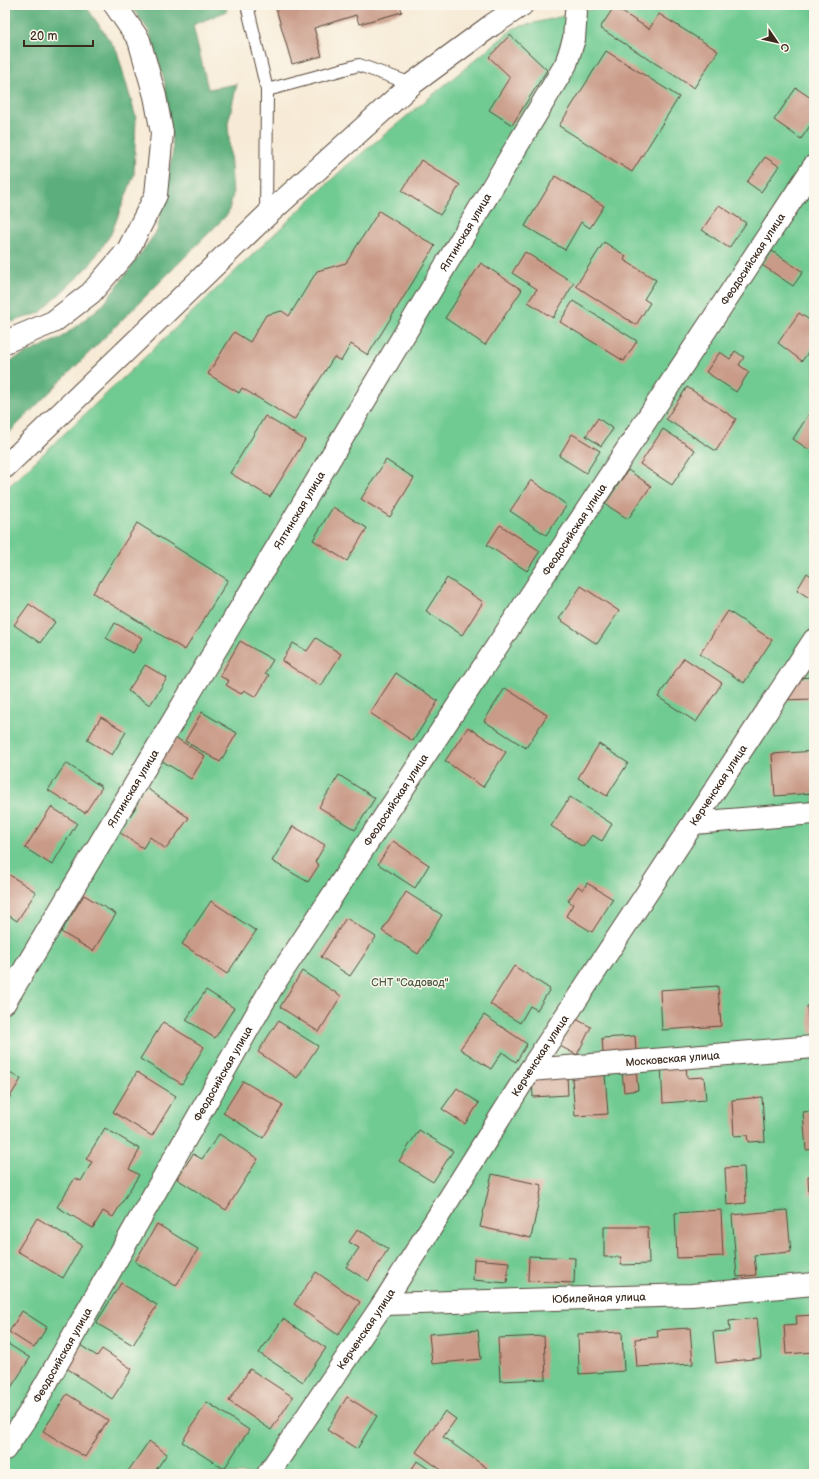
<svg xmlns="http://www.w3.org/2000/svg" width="819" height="1479" font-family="'Balsamiq Sans',sans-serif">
  <rect width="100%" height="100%" fill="#fbf7ec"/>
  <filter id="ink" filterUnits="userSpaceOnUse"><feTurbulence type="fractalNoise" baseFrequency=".025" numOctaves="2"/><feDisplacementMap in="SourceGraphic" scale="8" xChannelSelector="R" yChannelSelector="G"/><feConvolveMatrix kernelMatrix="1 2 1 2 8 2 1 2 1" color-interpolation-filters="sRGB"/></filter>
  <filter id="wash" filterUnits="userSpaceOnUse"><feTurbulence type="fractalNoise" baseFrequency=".012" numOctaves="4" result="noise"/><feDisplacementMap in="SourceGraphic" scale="16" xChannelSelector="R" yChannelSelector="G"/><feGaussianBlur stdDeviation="0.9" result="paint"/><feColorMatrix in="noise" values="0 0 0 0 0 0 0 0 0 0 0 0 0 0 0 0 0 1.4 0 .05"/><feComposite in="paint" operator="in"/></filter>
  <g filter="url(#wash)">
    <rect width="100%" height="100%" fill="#f7ebd7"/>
    <polygon fill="#70cb92" stroke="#567a58" points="609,5 814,5 814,1474 5,1474 5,490 345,167 514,28"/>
    <g fill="#5caf7c" stroke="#4c6c4d">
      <polygon points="5,5 85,5 117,51 136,118 134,175 111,234 89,266 40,313 5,324"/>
      <polygon points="130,5 225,5 227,11 193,25 208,89 237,84 228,123 233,194 228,214 5,437 5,362 12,360 61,338 104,304 157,231 173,151 164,79 149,31"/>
    </g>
    <g id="blocks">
      <g fill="#c99a87">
        <polygon points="275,5 400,5 402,12 359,24 356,15 314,28 322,56 292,64"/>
        <polygon points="614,7 649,29 659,14 718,51 694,88 600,28"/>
        <polygon points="510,35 547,70 512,125 489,110 510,77 489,57"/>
        <polygon points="606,51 679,97 632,172 559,126"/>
        <polygon points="796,88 814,100 814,120 801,139 774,120"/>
        <polygon points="765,157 779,166 761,192 747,182"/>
        <polygon points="421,160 460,185 440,215 402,191"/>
        <polygon points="555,176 604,206 590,228 581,222 565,250 525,226"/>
        <polygon points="719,205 746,223 729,248 702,230"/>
        <polygon points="379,211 435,246 368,355 351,344 341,361 334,357 294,420 242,388 239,393 208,374 234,332 250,342 266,315 282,311 289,316 317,271 346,263"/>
        <polygon points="604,242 626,256 624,260 656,280 644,299 650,303 636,325 576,286"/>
        <polygon points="772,251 803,272 793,286 762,265"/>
        <polygon points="525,252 574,283 553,318 528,302 537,289 512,273"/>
        <polygon points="481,263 522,290 485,345 445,318"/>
        <polygon points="573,301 637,341 624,361 560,322"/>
        <polygon points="799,313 814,323 814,344 802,361 778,343"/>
        <polygon points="735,351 744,357 739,365 749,372 736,392 706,372 720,352 730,359"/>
        <polygon points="687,387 736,419 716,451 666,419"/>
        <polygon points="814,406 814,453 793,439"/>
        <polygon points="265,416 305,440 270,497 230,473"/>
        <polygon points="598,418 613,429 601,446 586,436"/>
        <polygon points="663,429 695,450 672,485 640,464"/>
        <polygon points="572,434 600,451 586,473 559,456"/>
        <polygon points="386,460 414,478 390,517 361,499"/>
        <polygon points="628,470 651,486 628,519 605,504"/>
        <polygon points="531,480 567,505 546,535 510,511"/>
        <polygon points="333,507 367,528 347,561 313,540"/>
        <polygon points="137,523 228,580 185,650 93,593"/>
        <polygon points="500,525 540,551 527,571 487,545"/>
        <polygon points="807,573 814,578 814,601 797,590"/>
        <polygon points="447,578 483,602 462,635 426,611"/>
        <polygon points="581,586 619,611 597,644 559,619"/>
        <polygon points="29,604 55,622 40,643 14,625"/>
        <polygon points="728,611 772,640 744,683 700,654"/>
        <polygon points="115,623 142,638 133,653 106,638"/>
        <polygon points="316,638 341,654 321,686 282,661 293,643 307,651"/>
        <polygon points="240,641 273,660 265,673 269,675 256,697 244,690 241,694 226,685 229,681 220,676"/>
        <polygon points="684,658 722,683 696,722 658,697"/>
        <polygon points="145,665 167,678 150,705 128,691"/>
        <polygon points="396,673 438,701 413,741 370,713"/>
        <polygon points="814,677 814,699 781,700 796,678"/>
        <polygon points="505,688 547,715 526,748 484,721"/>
        <polygon points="202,712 237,733 220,762 185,741"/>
        <polygon points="101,717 126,732 112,755 87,740"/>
        <polygon points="468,727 506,752 483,787 445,761"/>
        <polygon points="173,736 205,756 191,779 159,759"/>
        <polygon points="599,744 628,763 607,796 578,778"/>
        <polygon points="814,751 814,793 775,796 772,754"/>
        <polygon points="66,763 102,787 85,813 48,790"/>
        <polygon points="339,775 375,798 355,830 319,807"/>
        <polygon points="145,787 189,818 166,849 150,837 143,848 119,832 136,807 133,805"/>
        <polygon points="570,797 612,824 602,841 592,835 583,847 551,826"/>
        <polygon points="51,807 77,823 52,865 25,848"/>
        <polygon points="293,826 325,845 315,862 319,865 308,882 272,861"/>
        <polygon points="393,841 429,865 415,888 378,864"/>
        <polygon points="5,872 36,892 17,921 5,913"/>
        <polygon points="587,883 613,899 592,932 566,916 573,904 568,901 578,886 583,890"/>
        <polygon points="406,892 442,915 418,954 382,931"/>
        <polygon points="84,895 116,914 93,951 61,932"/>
        <polygon points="211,901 256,931 227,974 182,944"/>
        <polygon points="346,918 376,937 350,976 321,957"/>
        <polygon points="514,966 550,989 537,1010 530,1006 520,1023 490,1004"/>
        <polygon points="302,971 341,996 319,1032 280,1007"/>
        <polygon points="718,986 721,1026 662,1030 660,990"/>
        <polygon points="206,990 234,1008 215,1038 186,1020"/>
        <polygon points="814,1005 814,1033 810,1033 807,1006"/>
        <polygon points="484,1015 527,1044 516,1062 502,1052 491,1069 460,1049"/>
        <polygon points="574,1018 591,1027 577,1055 560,1046"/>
        <polygon points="278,1021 318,1046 297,1078 258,1052"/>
        <polygon points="163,1022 204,1047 182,1084 140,1059"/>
        <polygon points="635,1036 636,1051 603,1053 602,1038"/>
        <polygon points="686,1064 687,1078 704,1077 706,1100 663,1103 661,1066"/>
        <polygon points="5,1069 21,1079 5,1105"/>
        <polygon points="636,1070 638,1090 624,1092 622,1071"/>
        <polygon points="137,1072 176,1096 152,1136 113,1112"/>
        <polygon points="605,1074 608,1114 575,1116 572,1077"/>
        <polygon points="567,1076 568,1095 533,1097 532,1078"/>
        <polygon points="243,1081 283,1105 263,1138 223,1113"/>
        <polygon points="457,1088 479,1103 465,1124 442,1109"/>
        <polygon points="762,1097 765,1141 748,1142 747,1135 734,1136 732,1100"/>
        <polygon points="814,1111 814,1149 806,1150 803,1112"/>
        <polygon points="105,1128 140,1149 129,1169 139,1175 113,1217 103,1211 93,1228 57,1207 75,1178 81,1181 92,1162 86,1159"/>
        <polygon points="419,1130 453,1151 433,1182 399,1161"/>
        <polygon points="219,1134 258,1159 226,1210 177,1179 193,1154 202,1159"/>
        <polygon points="744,1167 746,1203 727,1205 725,1168"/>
        <polygon points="492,1174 542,1185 531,1238 480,1227"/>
        <polygon points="808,1176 814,1176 814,1195 809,1195"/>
        <polygon points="721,1210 723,1256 677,1258 675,1213"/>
        <polygon points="787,1210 791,1252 754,1255 756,1275 737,1277 732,1215"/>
        <polygon points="37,1218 82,1245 63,1278 17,1251"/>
        <polygon points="157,1224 198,1249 176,1286 135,1262"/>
        <polygon points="604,1227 648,1227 649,1264 621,1265 621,1257 604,1257"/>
        <polygon points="358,1229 388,1249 368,1281 346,1267 359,1248 349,1242"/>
        <polygon points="529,1256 575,1258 574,1283 528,1281"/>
        <polygon points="474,1259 509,1262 507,1283 473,1280"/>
        <polygon points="316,1272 360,1302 338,1335 294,1304"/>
        <polygon points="121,1283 157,1305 133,1345 96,1323"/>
        <polygon points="22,1311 47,1327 34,1348 9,1332"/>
        <polygon points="814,1315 814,1352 786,1354 784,1325 797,1324 796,1316"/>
        <polygon points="757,1318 761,1358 716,1363 713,1332 730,1331 729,1321"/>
        <polygon points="283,1319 326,1348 303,1382 259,1353"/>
        <polygon points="690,1328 693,1364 637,1367 635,1339 658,1337 657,1330"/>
        <polygon points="478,1330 481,1359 432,1364 429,1334"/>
        <polygon points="622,1332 624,1371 579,1374 578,1334"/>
        <polygon points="544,1336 546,1379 500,1381 498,1338"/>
        <polygon points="5,1342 30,1358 5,1397"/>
        <polygon points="80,1345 97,1356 102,1349 132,1369 112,1399 65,1367"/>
        <polygon points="250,1369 293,1397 271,1430 229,1401"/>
        <polygon points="67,1394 108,1420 85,1457 43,1431"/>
        <polygon points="347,1397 377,1416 357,1449 327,1430"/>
        <polygon points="207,1402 249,1430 224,1469 182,1442"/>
        <polygon points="445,1411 456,1419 443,1437 487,1468 483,1474 447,1474 416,1452"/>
        <polygon points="149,1441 167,1454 153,1474 126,1474"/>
        <polygon points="417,1461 433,1472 432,1474 409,1474"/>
      </g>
    </g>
  </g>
  <g filter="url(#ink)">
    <use href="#blocks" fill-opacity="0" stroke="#57473a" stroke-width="1"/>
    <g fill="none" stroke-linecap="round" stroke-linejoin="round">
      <defs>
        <g id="lane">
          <polyline points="247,5 267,90 266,216"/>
          <polyline points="267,90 359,65 412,84"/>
        </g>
        <g id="street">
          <polyline points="694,823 814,813"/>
          <path id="s1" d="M5 1002 566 64 574 39 576 12"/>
          <path id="s2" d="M530 1070 814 1047"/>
          <path id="s3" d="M383 1304 692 1295 814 1284"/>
          <path id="s4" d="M5 1449 28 1415 272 987 814 166"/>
          <path id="s5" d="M268 1474 383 1304 530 1070 814 640"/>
        </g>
        <g id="primary">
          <polyline points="5,342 53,322 91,293 128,250 156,195 162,133 155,96 139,40 115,5"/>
          <polyline points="5,467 266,216 412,84 492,25 522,5"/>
        </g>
      </defs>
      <use href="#lane" stroke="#57473a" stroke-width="14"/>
      <use href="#street" stroke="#57473a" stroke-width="24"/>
      <use href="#primary" stroke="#57473a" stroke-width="24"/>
      <use href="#lane" stroke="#fff" stroke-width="12"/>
      <use href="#street" stroke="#fff" stroke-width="22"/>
      <use href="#primary" stroke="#fff" stroke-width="22"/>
    </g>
  </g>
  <g text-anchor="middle" stroke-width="3" stroke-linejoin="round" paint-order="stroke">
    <g font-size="11" fill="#3b2a1e" stroke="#fbf7ec">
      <text dy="4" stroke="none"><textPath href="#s1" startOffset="897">Ялтинская улица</textPath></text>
      <text dy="4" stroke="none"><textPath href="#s4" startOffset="1406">Феодосийская улица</textPath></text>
      <text dy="4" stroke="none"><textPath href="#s1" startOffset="573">Ялтинская улица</textPath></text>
      <text dy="4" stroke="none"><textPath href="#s4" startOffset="1082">Феодосийская улица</textPath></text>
      <text dy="4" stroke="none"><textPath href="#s5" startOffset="823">Керченская улица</textPath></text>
      <text dy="4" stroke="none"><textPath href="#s1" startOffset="249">Ялтинская улица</textPath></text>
      <text dy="4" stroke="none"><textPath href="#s4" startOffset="758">Феодосийская улица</textPath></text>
      <text dy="4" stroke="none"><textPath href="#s5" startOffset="499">Керченская улица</textPath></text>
      <text dy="4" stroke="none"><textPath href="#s2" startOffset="143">Московская улица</textPath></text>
      <text dy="4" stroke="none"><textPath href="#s4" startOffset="434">Феодосийская улица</textPath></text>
      <text dy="4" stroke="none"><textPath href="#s3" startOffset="216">Юбилейная улица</textPath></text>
      <text dy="4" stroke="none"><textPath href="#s5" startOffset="175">Керченская улица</textPath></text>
      <text dy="4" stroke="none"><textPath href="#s4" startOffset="110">Феодосийская улица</textPath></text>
    </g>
    <g font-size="11" fill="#4b5a41" stroke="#fbf7ec">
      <text x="410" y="986">СНТ "Садовод"</text>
    </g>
  </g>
  <rect width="819" height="1479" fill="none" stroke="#fbf7ec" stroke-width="20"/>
  <g transform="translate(777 42) rotate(124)" stroke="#fbf7ec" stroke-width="3" paint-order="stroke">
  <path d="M0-3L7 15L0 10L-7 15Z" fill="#3b2a1e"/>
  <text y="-6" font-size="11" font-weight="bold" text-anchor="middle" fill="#3b2a1e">С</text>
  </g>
  <path d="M24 40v6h69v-6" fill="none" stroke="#3b2a1e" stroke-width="2"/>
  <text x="30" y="40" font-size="12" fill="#3b2a1e" stroke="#fbf7ec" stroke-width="3" paint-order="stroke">20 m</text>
</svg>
